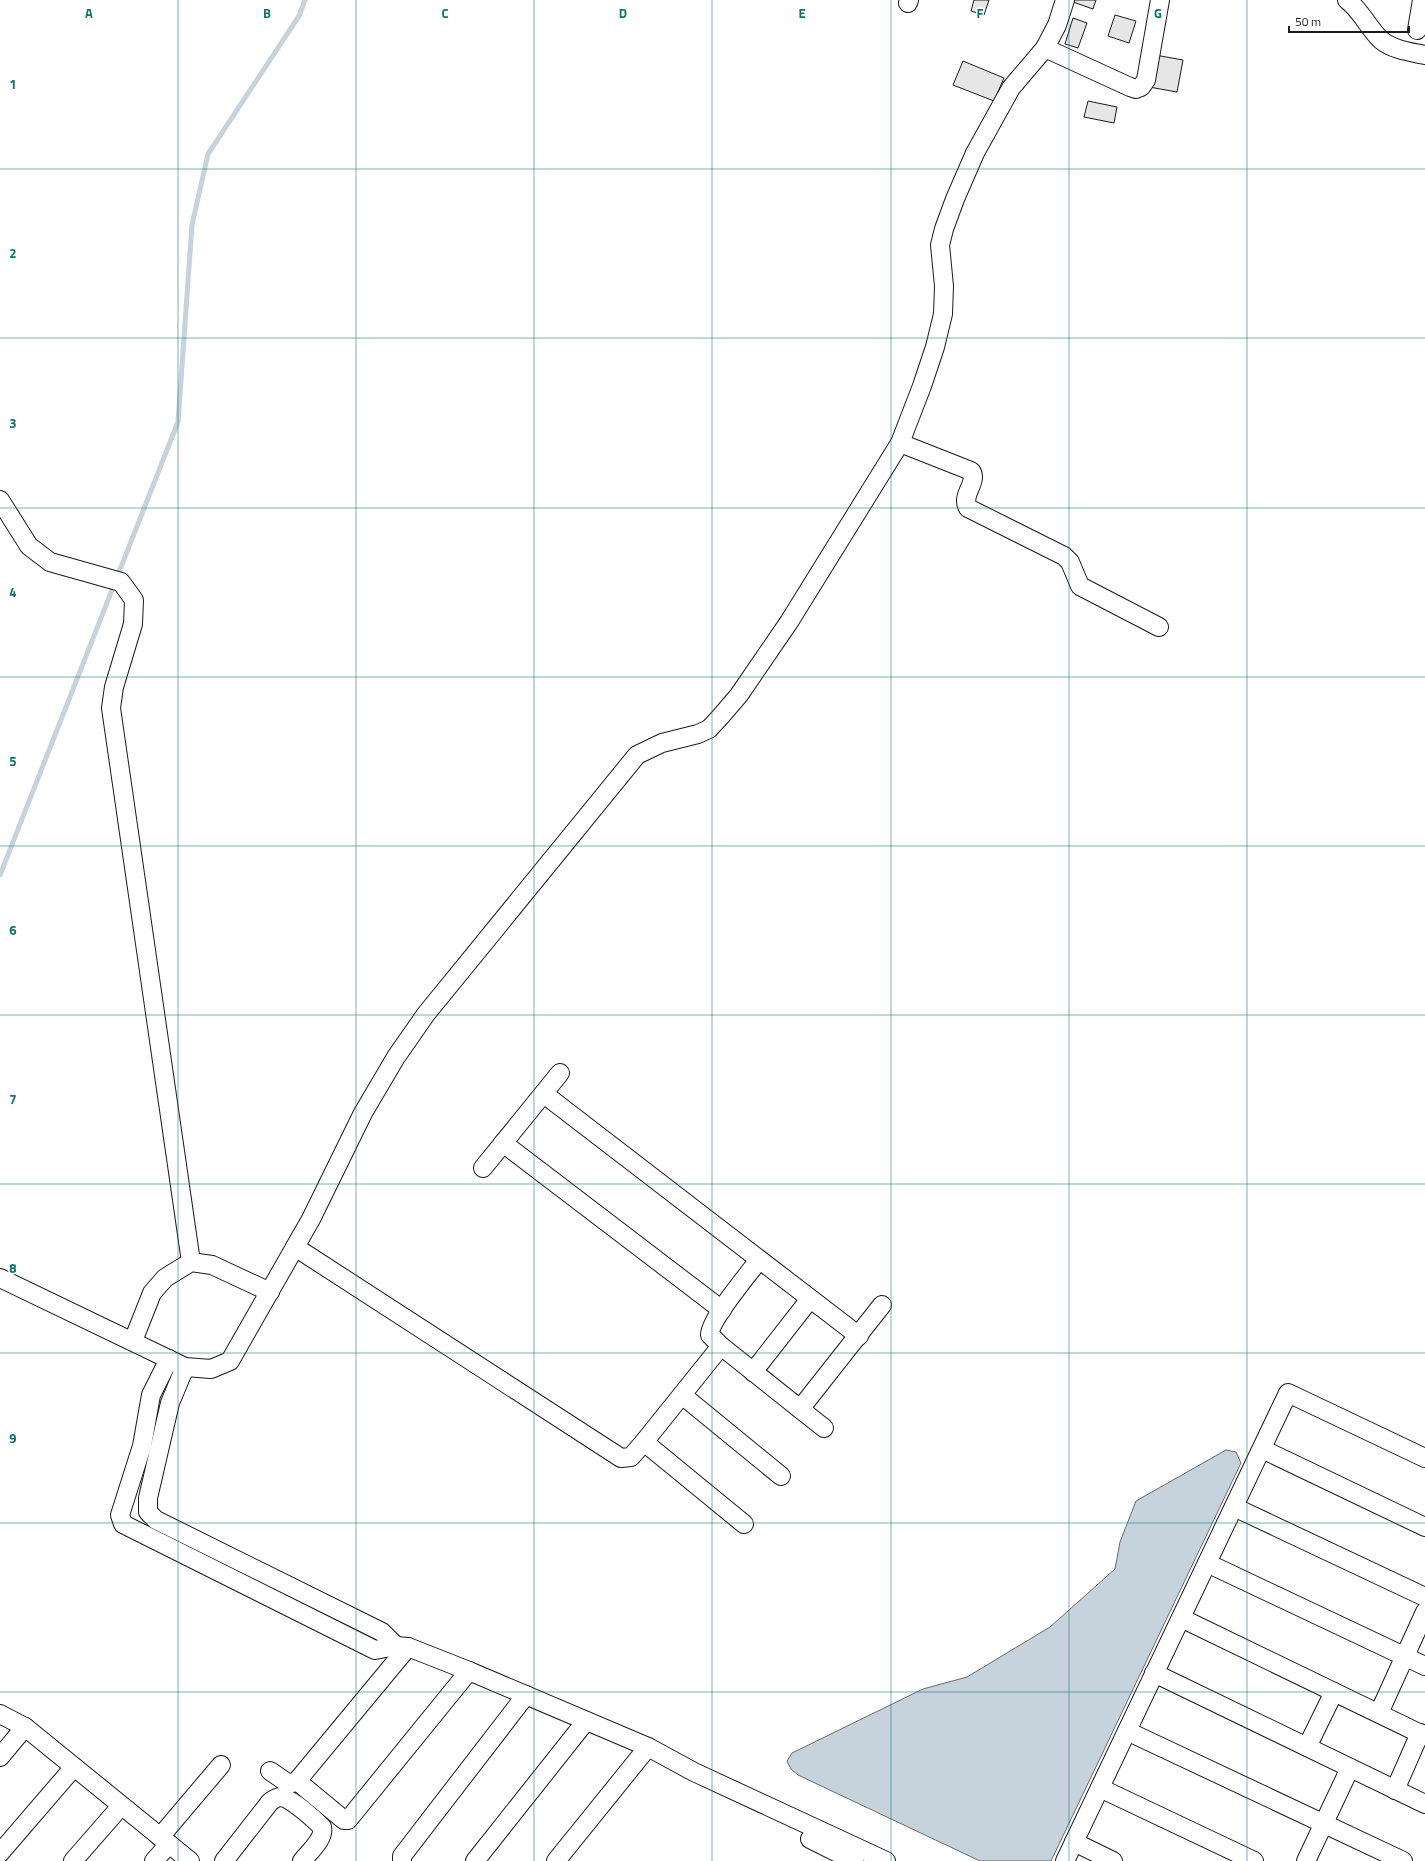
<svg xmlns="http://www.w3.org/2000/svg" width="1425" height="1861" font-family="'Titillium Web',sans-serif">
  <rect width="100%" height="100%" fill="#fff"/>
  <polygon fill="#c6d2dc" stroke="#6a6a6a" points="1226,1450 1236,1452 1241,1463 1051,1861 980,1861 798,1775 791,1769 787,1761 792,1753 923,1689 967,1677 1050,1627 1115,1569 1120,1542 1136,1501"/>
  <g fill="none" stroke-linecap="round" stroke-linejoin="round">
    <polyline stroke="#c6d2dc" stroke-width="5" points="0,875 178,422 192,225 208,154 299,16 305,0"/>
  </g>
  <g fill="#e6e6e6" stroke="#1a1a1a">
    <polygon points="974,0 989,0 984,15 971,11"/>
    <polygon points="1074,0 1096,0 1093,9 1073,2"/>
    <polygon points="1115,15 1136,21 1129,43 1108,36"/>
    <polygon points="1073,18 1087,23 1078,48 1065,44"/>
    <polygon points="1155,55 1183,60 1177,92 1149,87"/>
    <polygon points="963,61 1004,78 994,101 953,85"/>
    <polygon points="1088,101 1117,107 1114,123 1084,117"/>
  </g>
  <g fill="none" stroke-linecap="round" stroke-linejoin="round">
    <defs>
      <g id="minor">
        <path d="M1347 0C1361 10 1368 28 1381 40 1393 50 1411 52 1425 55"/>
        <polyline points="908,3 909,0"/>
        <polyline points="1417,30 1422,0"/>
        <polyline points="1045,48 1130,87 1136,89 1141,87 1146,80 1160,0"/>
        <path d="M900 443 971 471C979 482 960 495 968 508L1064 556 1070 562 1080 586 1159 627"/>
        <polyline points="0,500 29,546 50,562 121,582 134,600 133,624 114,687 111,708 191,1262"/>
        <polyline points="544,1094 859,1336"/>
        <polyline points="503,1143 722,1310"/>
        <polyline points="483,1168 560,1073"/>
        <polyline points="295,1247 621,1458 631,1457 644,1442 721,1346"/>
        <path d="M759 1260C749 1273 709 1321 710 1335L721 1346 824 1428"/>
        <polyline points="0,1278 185,1367 211,1369 230,1361 311,1219 363,1113 396,1057 426,1014 637,755 662,743 698,734 709,729 721,716 739,695 789,622 900,443 922,386 935,347 943,314 944,286 940,245 944,229 955,199 975,153 1011,88 1045,48 1057,25 1065,0"/>
        <polyline points="133,1341 152,1293 165,1278 191,1262 212,1265 270,1292"/>
        <polyline points="169,1359 151,1395 142,1446 120,1515 123,1524 375,1650 396,1646 408,1647 469,1671 648,1747 694,1772 886,1861"/>
        <polyline points="185,1367 170,1403 148,1498 148,1512 156,1520 382,1632 396,1646"/>
        <polyline points="753,1372 810,1299"/>
        <polyline points="682,1395 781,1476"/>
        <polyline points="800,1409 882,1305"/>
        <polyline points="644,1442 744,1524"/>
        <polyline points="1262,1449 1425,1527"/>
        <polyline points="1234,1507 1425,1597"/>
        <polyline points="1207,1563 1425,1666"/>
        <polyline points="1181,1618 1425,1736"/>
        <polyline points="1154,1673 1425,1804"/>
        <polyline points="1379,1713 1425,1612"/>
        <polyline points="0,1714 25,1727 190,1861"/>
        <polyline points="1127,1731 1403,1861"/>
        <polyline points="1307,1747 1334,1692"/>
        <polyline points="0,1757 25,1727"/>
        <polyline points="270,1771 289,1784 297,1781 408,1647"/>
        <polyline points="297,1781 344,1820 348,1820 469,1671"/>
        <polyline points="1100,1788 1254,1861"/>
        <polyline points="1395,1790 1420,1733"/>
        <polyline points="160,1837 221,1765"/>
        <polyline points="810,1839 854,1861"/>
        <polyline points="1074,1842 1113,1861"/>
        <polyline points="0,1853 74,1767"/>
        <polyline points="73,1861 121,1806"/>
        <polyline points="154,1861 169,1844"/>
        <path d="M224 1861 270 1802C273 1800 276 1797 281 1797 291 1798 315 1820 322 1827 325 1839 309 1852 302 1861"/>
        <polyline points="402,1861 402,1856 526,1695"/>
        <polyline points="475,1861 586,1721"/>
        <polyline points="556,1861 648,1747"/>
        <polyline points="1065,1861 1288,1393 1425,1458"/>
        <polyline points="1306,1861 1350,1768"/>
      </g>
    </defs>
    <use href="#minor" stroke="#1a1a1a" stroke-width="20"/>
    <use href="#minor" stroke="#fff" stroke-width="18"/>
  </g>
  <path fill="none" stroke="#0f766e" stroke-width="1" stroke-opacity="0.55" d="M178 0V1861M356 0V1861M534 0V1861M712 0V1861M891 0V1861M1069 0V1861M1247 0V1861M0 169H1425M0 338H1425M0 508H1425M0 677H1425M0 846H1425M0 1015H1425M0 1184H1425M0 1353H1425M0 1523H1425M0 1692H1425"/>
  <g font-size="13" text-anchor="middle" font-weight="bold" fill="#0f766e" stroke="#fff" stroke-width="3" stroke-linejoin="round" paint-order="stroke">
    <text x="89" y="18">A</text>
    <text x="267" y="18">B</text>
    <text x="445" y="18">C</text>
    <text x="623" y="18">D</text>
    <text x="802" y="18">E</text>
    <text x="980" y="18">F</text>
    <text x="1158" y="18">G</text>
    <text x="13" y="89">1</text>
    <text x="13" y="258">2</text>
    <text x="13" y="428">3</text>
    <text x="13" y="597">4</text>
    <text x="13" y="766">5</text>
    <text x="13" y="935">6</text>
    <text x="13" y="1104">7</text>
    <text x="13" y="1273">8</text>
    <text x="13" y="1443">9</text>
  </g>
  <path d="M1289 26v6h120v-6" fill="none" stroke="#1a1a1a" stroke-width="2"/>
  <text x="1295" y="26" font-size="12" fill="#1a1a1a" stroke="#ffffff" stroke-width="3" paint-order="stroke">50 m</text>
</svg>
